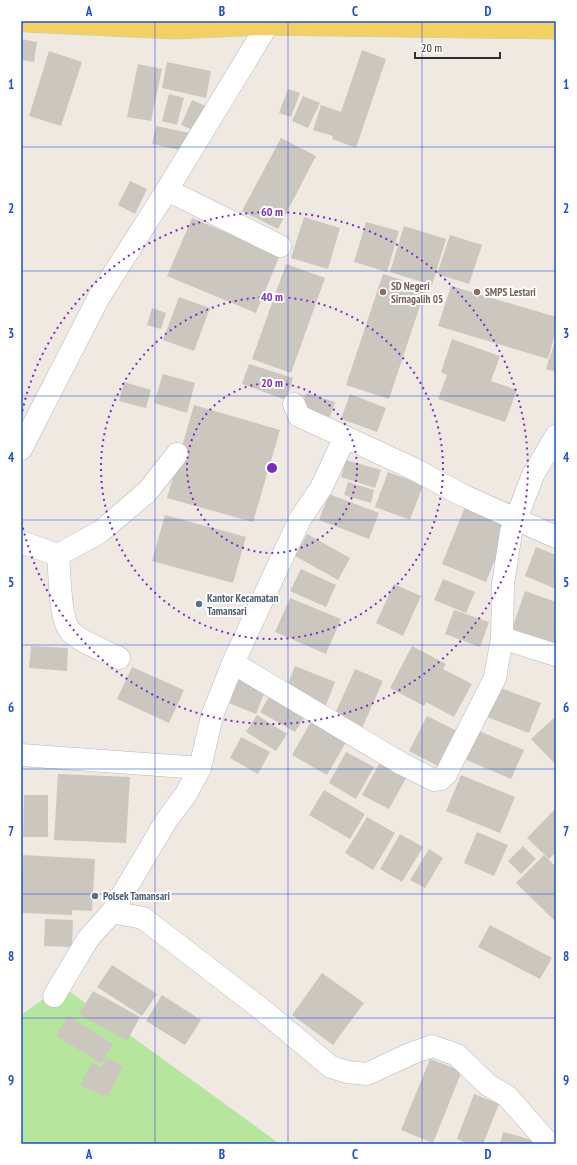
<svg xmlns="http://www.w3.org/2000/svg" width="577" height="1165" font-family="'PT Sans Narrow',sans-serif">
  <rect width="100%" height="100%" fill="#efe9e1"/>
  <polygon fill="#b6e59e" points="62,986 280,1144 21,1144 21,1015"/>
  <g fill="#cbc7bf">
    <polygon points="21,39 37,42 34,62 21,60"/>
    <polygon points="362,50 386,59 356,148 332,139 333,136 313,130 321,105 341,112"/>
    <polygon points="49,51 82,62 61,126 29,116"/>
    <polygon points="167,62 211,71 206,98 162,88"/>
    <polygon points="138,64 162,69 151,121 127,117"/>
    <polygon points="288,89 300,93 291,117 279,113"/>
    <polygon points="169,94 184,98 177,125 162,121"/>
    <polygon points="303,96 320,103 308,128 292,121"/>
    <polygon points="192,100 208,107 198,132 181,125"/>
    <polygon points="156,126 194,134 190,152 152,144"/>
    <polygon points="281,138 316,156 278,229 242,211"/>
    <polygon points="130,181 147,189 135,214 118,205"/>
    <polygon points="304,217 340,228 328,269 291,258"/>
    <polygon points="192,218 280,255 256,313 167,276"/>
    <polygon points="366,222 399,231 387,272 354,262"/>
    <polygon points="404,226 446,239 432,285 390,272"/>
    <polygon points="450,235 482,245 469,284 437,274"/>
    <polygon points="286,264 325,278 291,373 252,359"/>
    <polygon points="383,274 426,288 389,399 346,385"/>
    <polygon points="451,286 556,317 556,331 548,359 438,326"/>
    <polygon points="179,297 210,308 194,351 163,340"/>
    <polygon points="152,308 166,313 161,329 147,325"/>
    <polygon points="556,338 556,372 546,369"/>
    <polygon points="452,339 500,356 491,381 517,390 505,422 438,399 447,375 441,372"/>
    <polygon points="249,364 293,378 286,400 242,384"/>
    <polygon points="163,374 195,383 187,413 154,403"/>
    <polygon points="124,382 151,390 146,408 119,401"/>
    <polygon points="306,393 335,402 330,417 301,408"/>
    <polygon points="350,394 386,408 377,432 341,419"/>
    <polygon points="194,405 280,430 253,522 167,498"/>
    <polygon points="346,460 381,470 375,488 341,477"/>
    <polygon points="388,472 423,485 410,520 375,507"/>
    <polygon points="348,482 374,490 371,503 344,495"/>
    <polygon points="329,494 379,513 369,539 319,520"/>
    <polygon points="467,502 511,520 486,582 442,564"/>
    <polygon points="165,515 246,537 233,583 152,561"/>
    <polygon points="307,534 350,558 338,580 295,556"/>
    <polygon points="536,547 556,555 556,589 525,576"/>
    <polygon points="301,569 336,585 326,607 290,591"/>
    <polygon points="443,579 475,592 466,613 434,600"/>
    <polygon points="394,584 421,596 403,636 376,623"/>
    <polygon points="525,591 556,602 556,644 512,629"/>
    <polygon points="290,598 341,619 326,654 275,632"/>
    <polygon points="454,610 489,622 480,647 445,634"/>
    <polygon points="31,646 68,648 67,671 29,668"/>
    <polygon points="412,646 446,664 443,669 472,684 454,717 426,702 424,706 390,688"/>
    <polygon points="295,666 335,682 326,705 286,689"/>
    <polygon points="132,667 184,690 169,723 117,699"/>
    <polygon points="355,669 383,681 362,728 334,716"/>
    <polygon points="240,675 267,686 256,714 229,703"/>
    <polygon points="498,687 541,703 529,733 487,717"/>
    <polygon points="272,692 307,713 295,732 260,712"/>
    <polygon points="257,715 287,734 276,751 246,732"/>
    <polygon points="427,716 457,731 438,766 409,751"/>
    <polygon points="556,716 556,765 531,739"/>
    <polygon points="313,718 348,739 327,775 292,755"/>
    <polygon points="474,729 524,750 511,779 462,758"/>
    <polygon points="241,737 270,752 258,774 230,758"/>
    <polygon points="346,752 374,767 356,799 329,783"/>
    <polygon points="383,757 410,771 389,809 362,795"/>
    <polygon points="58,774 130,777 126,843 54,840"/>
    <polygon points="461,775 515,797 500,833 446,811"/>
    <polygon points="324,790 365,814 350,839 309,815"/>
    <polygon points="24,795 48,795 48,837 23,837"/>
    <polygon points="556,808 556,852 549,859 527,838"/>
    <polygon points="367,817 395,833 373,870 345,853"/>
    <polygon points="477,832 508,845 494,876 464,863"/>
    <polygon points="400,834 423,847 402,882 380,869"/>
    <polygon points="523,846 536,859 521,874 508,861"/>
    <polygon points="429,849 443,858 425,888 410,880"/>
    <polygon points="23,855 95,859 92,911 72,910 72,915 21,913 21,869 23,869"/>
    <polygon points="544,855 556,867 556,922 516,883"/>
    <polygon points="45,919 73,920 72,947 44,946"/>
    <polygon points="490,925 552,958 540,979 478,947"/>
    <polygon points="112,965 157,994 142,1016 97,987"/>
    <polygon points="322,973 364,1003 333,1045 292,1015"/>
    <polygon points="93,991 140,1017 127,1041 79,1014"/>
    <polygon points="162,995 201,1020 185,1045 146,1021"/>
    <polygon points="68,1016 113,1044 101,1063 56,1036"/>
    <polygon points="106,1057 123,1066 108,1096 104,1094 103,1096 80,1085 92,1062 102,1067"/>
    <polygon points="430,1059 462,1071 433,1143 401,1130"/>
    <polygon points="474,1094 499,1104 483,1144 469,1144 457,1139"/>
    <polygon points="503,1132 536,1141 535,1144 500,1144"/>
  </g>
  <g fill="none" stroke-linecap="round" stroke-linejoin="round">
    <defs>
      <g id="minor">
        <polyline points="167,190 280,246"/>
        <polyline points="294,404 299,416 345,437"/>
        <polyline points="21,449 99,297 167,190 268,24"/>
        <polyline points="21,542 58,555 100,532 127,509 147,492 177,454"/>
        <path d="M58 555C60 573 59 618 70 631 80 642 105 651 119 658"/>
        <polyline points="502,638 556,655"/>
        <polyline points="233,663 402,764 434,780 441,779 446,774 495,678 502,638 503,584 511,532 533,475 556,436"/>
        <polyline points="21,755 200,768 212,716 233,663 300,519 321,488 345,437 414,469 462,495 556,537"/>
        <polyline points="200,768 186,794 166,821 112,912 143,918 260,1008 331,1067 347,1072 367,1074 410,1054 432,1046 457,1055 488,1085 507,1096 549,1144"/>
        <polyline points="54,996 88,939 112,912"/>
      </g>
      <polyline id="major" points="26,21 175,28 261,24 556,28"/>
    </defs>
    <use href="#minor" stroke="#b4b7c1" stroke-width="23"/>
    <use href="#major" stroke="#c9c9c9" stroke-width="23"/>
    <use href="#minor" stroke="#fff" stroke-width="22"/>
    <use href="#major" stroke="#f2d163" stroke-width="22"/>
  </g>
  <path fill="none" stroke="#1d4ed8" stroke-width="1" stroke-opacity="0.55" d="M155 21V1144M288 21V1144M422 21V1144M21 147H556M21 271H556M21 396H556M21 520H556M21 645H556M21 769H556M21 894H556M21 1018H556"/>
  <g fill="none" stroke="#7b2cbf" stroke-width="2" stroke-dasharray="2 4">
    <circle cx="272" cy="468" r="85"/>
    <circle cx="272" cy="468" r="171"/>
    <path d="M21 417A256 256 0 1 1 21 519"/>
  </g>
  <g fill="#8d6e63" stroke="#fff" stroke-width="1.5">
    <circle cx="383" cy="292" r="4"/>
    <circle cx="477" cy="292" r="4"/>
  </g>
  <g fill="#5c6f8a" stroke="#fff" stroke-width="1.5">
    <circle cx="199" cy="604" r="4"/>
    <circle cx="95" cy="896" r="4"/>
  </g>
  <g text-anchor="middle" stroke-width="4" stroke-linejoin="round" paint-order="stroke">
    <g font-size="11" font-weight="bold" fill="#785e54" stroke="#fff" text-anchor="start">
      <text x="391" y="290">SD Negeri<tspan x="391" dy="13">Sirnagalih 05</tspan></text>
      <text x="485" y="296">SMPS Lestari</text>
    </g>
    <g font-size="11" font-weight="bold" fill="#4e5e75" stroke="#fff" text-anchor="start">
      <text x="207" y="602">Kantor Kecamatan<tspan x="207" dy="13">Tamansari</tspan></text>
      <text x="103" y="900">Polsek Tamansari</text>
    </g>
  </g>
  <circle cx="272" cy="468" r="6" fill="#7b2cbf" stroke="#fff" stroke-width="2"/>
  <g font-size="12" text-anchor="middle" font-weight="bold" fill="#7b2cbf" stroke="#fff" stroke-width="4" stroke-linejoin="round" paint-order="stroke">
    <text x="272" y="216">60 m</text>
    <text x="272" y="301">40 m</text>
    <text x="272" y="387">20 m</text>
  </g>
  <rect width="577" height="1165" fill="none" stroke="#ffffff" stroke-width="44"/>
  <path d="M415 52v6h85v-6" fill="none" stroke="#2e2e2e" stroke-width="2"/>
  <text x="421" y="52" font-size="12" fill="#2e2e2e" stroke="#ffffff" stroke-width="3" paint-order="stroke">20 m</text>
  <rect x="22" y="22" width="533" height="1121" fill="none" stroke="#1d4ed8" stroke-width="1.5"/>
  <g font-size="13" text-anchor="middle" font-weight="bold" fill="#1d4ed8">
    <text x="89" y="16">A</text>
    <text x="222" y="16">B</text>
    <text x="355" y="16">C</text>
    <text x="488" y="16">D</text>
    <text x="11" y="89">1</text>
    <text x="566" y="89">1</text>
    <text x="11" y="213">2</text>
    <text x="566" y="213">2</text>
    <text x="11" y="338">3</text>
    <text x="566" y="338">3</text>
    <text x="11" y="462">4</text>
    <text x="566" y="462">4</text>
    <text x="11" y="587">5</text>
    <text x="566" y="587">5</text>
    <text x="11" y="712">6</text>
    <text x="566" y="712">6</text>
    <text x="11" y="836">7</text>
    <text x="566" y="836">7</text>
    <text x="11" y="961">8</text>
    <text x="566" y="961">8</text>
    <text x="11" y="1085">9</text>
    <text x="566" y="1085">9</text>
    <text x="89" y="1159">A</text>
    <text x="222" y="1159">B</text>
    <text x="355" y="1159">C</text>
    <text x="488" y="1159">D</text>
  </g>
</svg>
